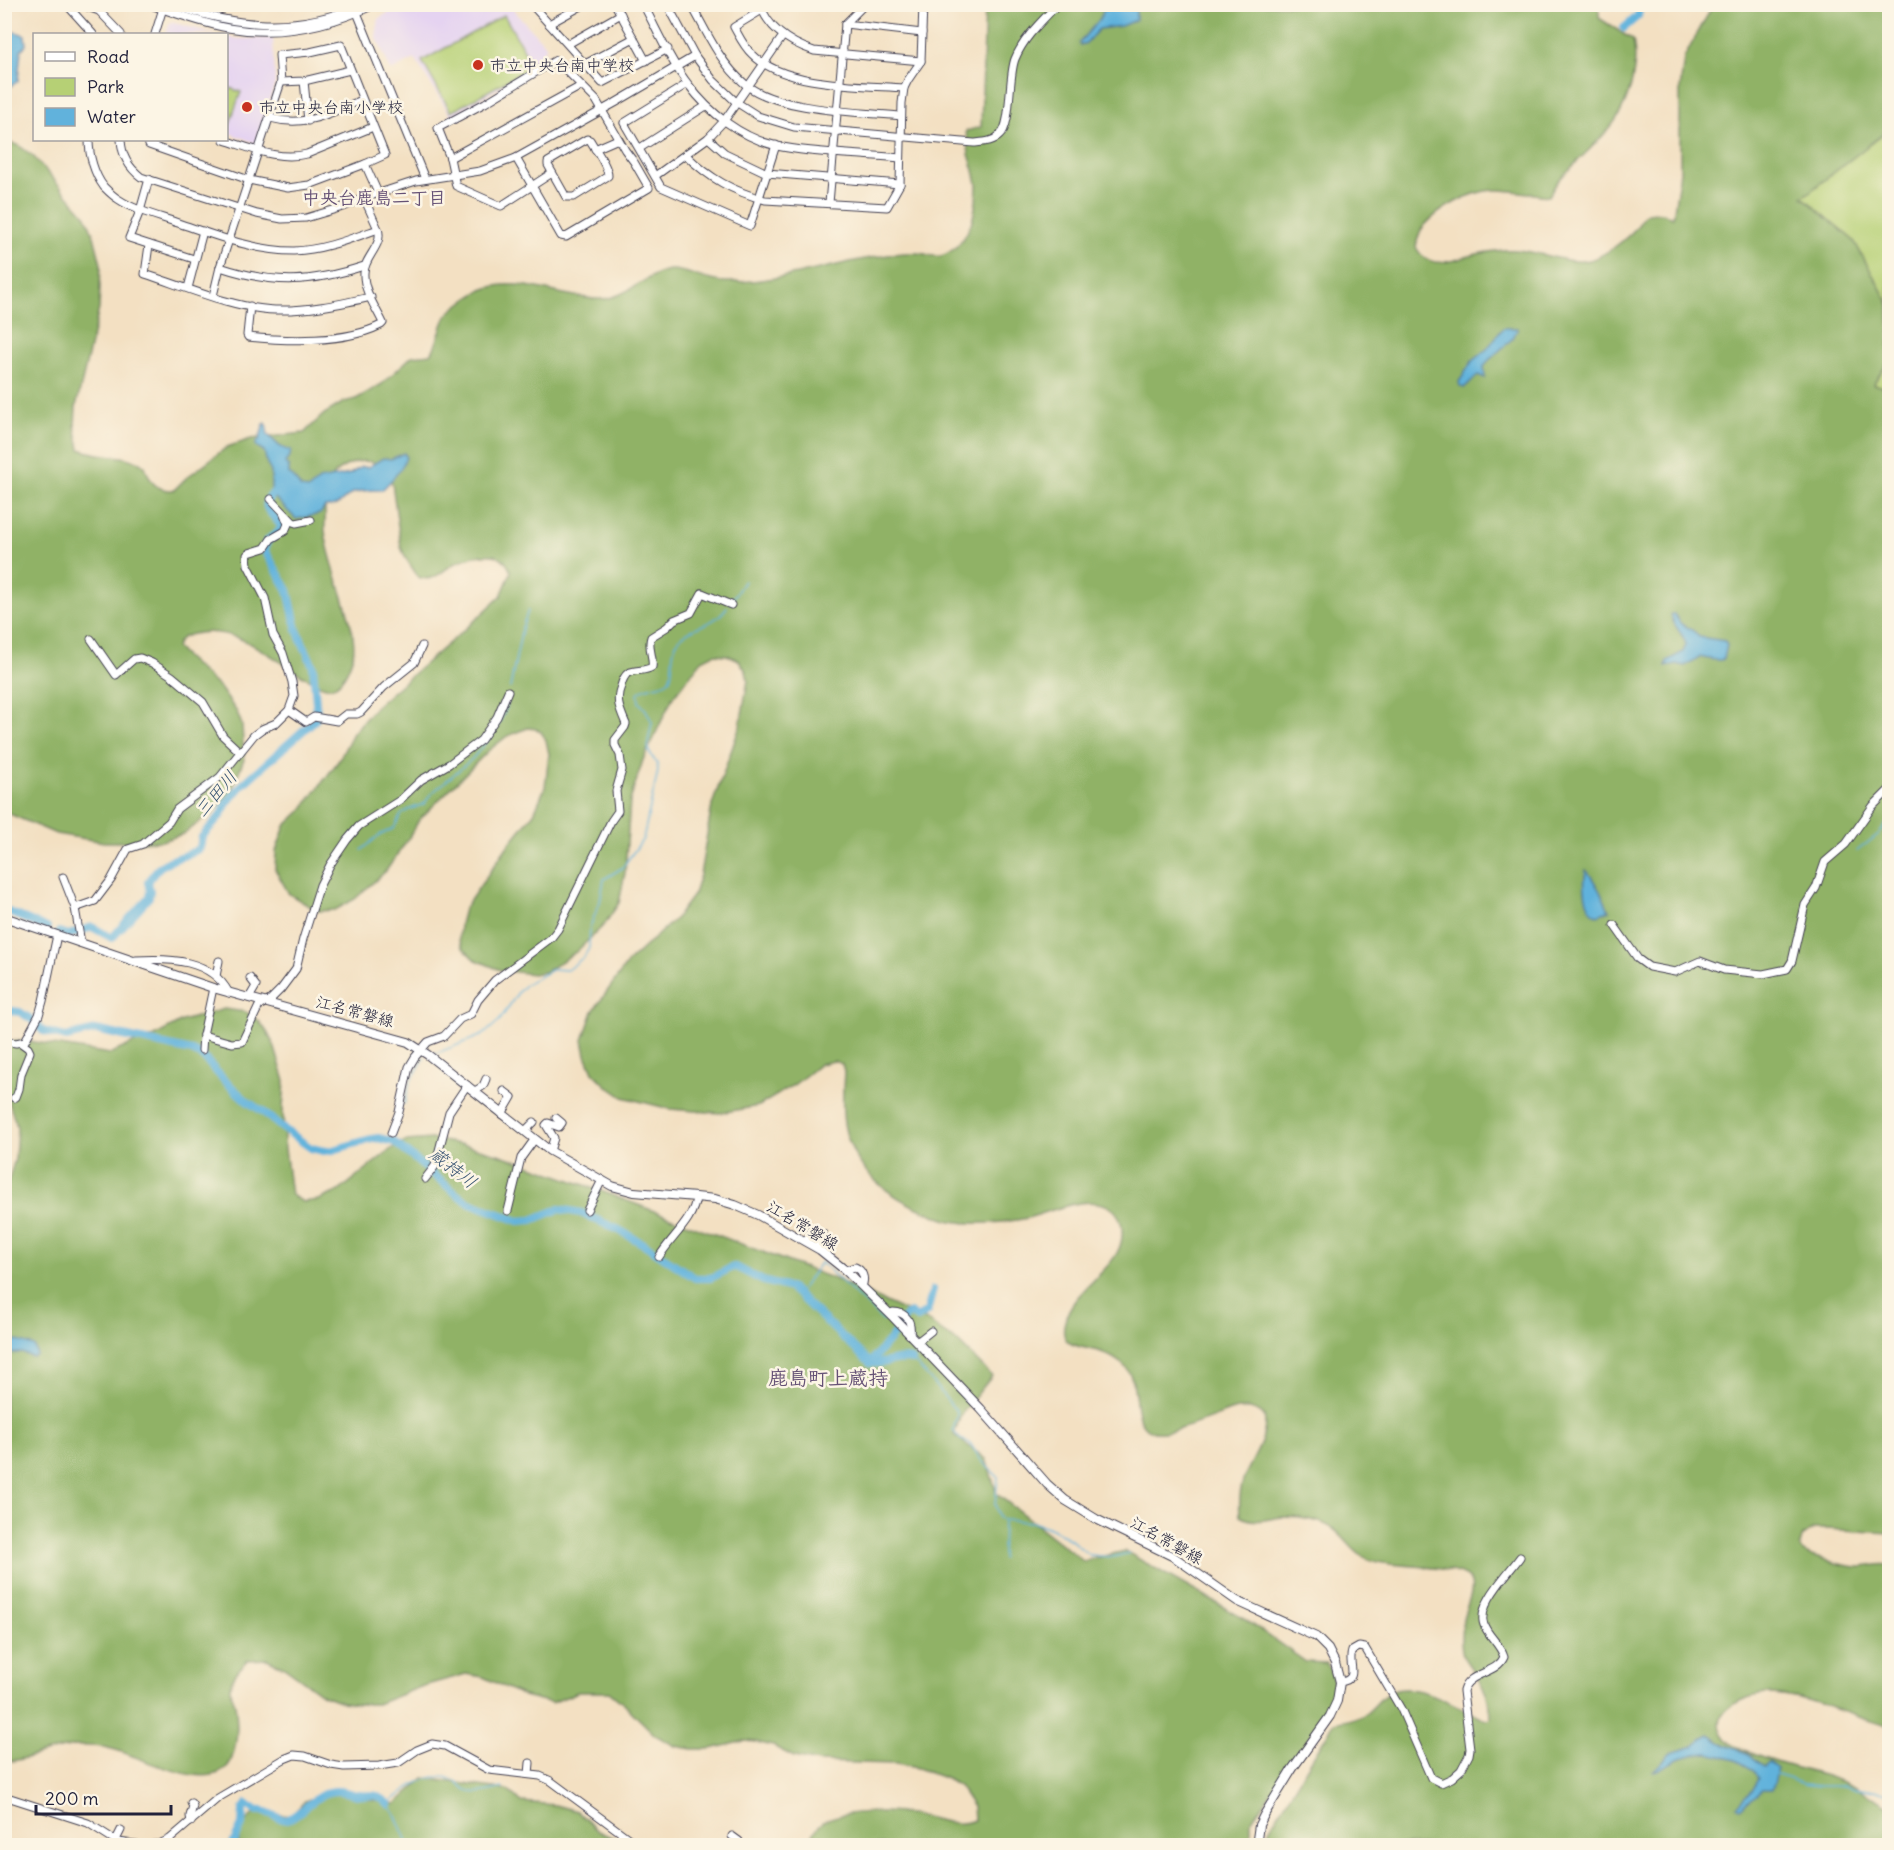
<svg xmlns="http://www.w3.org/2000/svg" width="1894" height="1850" font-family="Delius,'Klee One',sans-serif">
  <rect width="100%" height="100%" fill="#fcf5e5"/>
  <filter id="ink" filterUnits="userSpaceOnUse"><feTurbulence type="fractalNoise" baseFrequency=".0167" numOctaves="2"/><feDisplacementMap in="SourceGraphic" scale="12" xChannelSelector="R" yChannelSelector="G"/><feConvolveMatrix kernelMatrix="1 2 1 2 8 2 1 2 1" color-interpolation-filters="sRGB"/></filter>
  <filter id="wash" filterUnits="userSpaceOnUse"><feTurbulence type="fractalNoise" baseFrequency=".008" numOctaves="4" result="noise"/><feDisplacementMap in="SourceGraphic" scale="24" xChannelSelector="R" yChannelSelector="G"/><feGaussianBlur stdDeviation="1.35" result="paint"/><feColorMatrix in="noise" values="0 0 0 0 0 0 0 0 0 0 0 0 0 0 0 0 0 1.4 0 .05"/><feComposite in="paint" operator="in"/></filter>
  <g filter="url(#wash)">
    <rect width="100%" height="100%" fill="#f3e0c2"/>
    <g fill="#e5d3f1">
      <polygon points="403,5 509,5 547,47 542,51 550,58 451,116 415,59 391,71 376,36 379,18"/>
      <polygon points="170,22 216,34 166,34"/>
      <polygon points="226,37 240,39 273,38 275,83 255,143 227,132"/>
    </g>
    <g fill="#b6d075" stroke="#6c7958" stroke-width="1.5">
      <polygon points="504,15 533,66 451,112 422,61"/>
      <polygon points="227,87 241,92 228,128 226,128"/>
      <polygon points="1889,129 1889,304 1854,241 1803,197"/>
      <polygon points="1889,361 1889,389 1872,384"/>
    </g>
    <g fill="#90b266" stroke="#596a50" stroke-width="1.5">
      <path d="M985 5H1599V18L1633 40C1636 55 1635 66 1632 81 1623 122 1602 136 1575 164 1563 176 1557 180 1549 196 1531 194 1511 189 1493 190 1469 192 1440 208 1424 226 1419 231 1417 241 1416 247 1429 273 1456 259 1477 254 1486 252 1495 251 1504 250 1531 247 1567 266 1590 260 1606 255 1625 240 1635 229 1639 225 1642 217 1646 214 1655 210 1665 214 1673 217L1680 172V89L1684 58 1713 5H1889V129L1803 197 1854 241 1889 304V361L1873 384 1890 389 1889 1533 1827 1529H1814L1802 1536C1800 1541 1798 1545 1801 1550 1806 1557 1847 1566 1856 1567 1867 1568 1879 1563 1889 1565V1727C1877 1722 1863 1719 1850 1714 1824 1706 1799 1695 1771 1694 1745 1693 1699 1715 1731 1743 1736 1747 1742 1749 1747 1751 1772 1763 1799 1768 1826 1776 1848 1783 1868 1793 1887 1805L1889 1807V1845H1267L1269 1829 1334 1723C1343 1721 1358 1719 1365 1714 1374 1708 1380 1697 1390 1692 1417 1680 1457 1707 1482 1718L1488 1719 1491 1717C1490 1696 1483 1687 1473 1671 1470 1666 1465 1661 1463 1655 1460 1645 1461 1629 1463 1619 1465 1608 1474 1594 1471 1583 1466 1565 1401 1567 1384 1563 1376 1562 1366 1559 1359 1554 1341 1538 1338 1526 1312 1520 1303 1518 1293 1517 1284 1517 1267 1518 1256 1525 1240 1516 1239 1503 1239 1491 1244 1478 1252 1458 1269 1438 1264 1415 1253 1409 1246 1407 1233 1410 1216 1416 1166 1438 1151 1431 1127 1421 1144 1382 1122 1364 1114 1358 1104 1352 1094 1350 1077 1346 1058 1346 1065 1321 1073 1287 1121 1268 1122 1236 1123 1219 1116 1206 1098 1203 1073 1199 1047 1214 1023 1219 1000 1223 974 1225 951 1221 943 1219 936 1216 929 1213 894 1199 860 1176 848 1139 840 1117 843 1094 844 1071L842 1064 834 1061 820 1064 795 1084 759 1106 720 1113 670 1109 623 1097 607 1086 593 1072 586 1055 583 1040 593 1011 628 962 677 917 694 894 700 875 712 805 740 726 748 680 746 671 739 660 727 655 714 654 702 660 673 697 643 760 630 801 625 873 619 903 604 925 576 952 545 972 533 974 500 970 474 959 463 948 459 940 460 924 464 909 509 844 534 813 545 787 549 754 546 740 541 732 536 729 528 728 517 732 506 737 488 751 419 820 408 839 386 871 355 899 335 910 317 911 289 894 275 869 276 851 285 826 301 811 339 760 353 733 376 706 471 624 501 596 511 572C508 566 506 560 500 557 487 551 463 558 452 565 441 572 433 583 418 577L405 557 401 547 392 483 372 462C363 460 354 462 346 466 338 469 334 474 330 481 325 491 325 501 325 512 326 518 324 525 325 531 326 542 330 555 333 566 339 588 358 633 353 655 350 666 341 690 326 687 319 686 311 680 305 677 271 658 236 624 193 634 185 636 179 637 176 647L181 653 220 688 237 712 242 725 244 759 231 792 212 813 183 834 162 841 135 842H104L56 834 5 812 4 142 18 145 33 156 86 216 94 236 101 264 99 309 76 407 75 426 80 449C103 459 124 452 145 466 150 483 157 491 174 490L186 478 227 447 251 439 304 433 324 414 344 402 356 399 382 384 412 356 431 354C439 342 439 329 446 317 450 309 474 294 482 290 521 274 563 300 603 299 626 298 653 269 673 270 690 271 706 282 726 282 780 283 829 264 882 256 893 254 906 252 918 253 924 253 933 257 940 256 950 254 959 245 964 237 974 224 977 201 977 185 976 175 972 164 969 154 968 147 967 139 966 131L981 127Z"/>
      <path d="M224 1009 246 1012 259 1021 267 1032 274 1045 285 1081 283 1108 284 1141 291 1195 303 1202 319 1200 339 1191 386 1153 398 1144 407 1141 431 1139 465 1145 498 1154 596 1189 842 1282 927 1321 959 1343 992 1376 960 1416 954 1435 986 1459 997 1494 1083 1561 1125 1551 1246 1620 1306 1662 1327 1663 1336 1687 1325 1715 1251 1821V1845H810C811 1836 815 1828 823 1822 840 1810 889 1811 910 1814 930 1816 955 1829 974 1820L973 1807 959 1786 947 1779 917 1768 896 1764 818 1762 794 1757 773 1746 756 1742 744 1741 711 1749H692L675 1746 655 1735 625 1705 609 1692H578L552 1703 524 1696 483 1677 466 1674 423 1686 377 1704H359L342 1702 323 1695 284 1667 267 1659 248 1660C241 1667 232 1676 230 1687 229 1692 234 1698 235 1704 238 1722 238 1740 232 1758 218 1800 138 1755 112 1749 105 1747 97 1746 89 1746 61 1744 33 1759 5 1762L4 1194 15 1159 17 1127 5 1091V1047L14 1041 35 1042 110 1054 136 1042 153 1037 182 1021Z"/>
      <polygon points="424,1778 507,1790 522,1802 555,1805 577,1811 598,1831 629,1845 238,1845 242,1824 256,1812 291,1816 305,1801 336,1789 370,1799 396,1804"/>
    </g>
    <g fill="#61b2dc" stroke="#426a8c" stroke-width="1.5">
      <polygon points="1118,5 1142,5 1136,9 1136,20 1121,26 1099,29 1086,43 1080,45 1079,43 1099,20 1104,10"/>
      <polygon points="5,32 16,32 25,35 26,45 21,50 18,81 5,90"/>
      <polygon points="1503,328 1517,328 1517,330 1513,338 1487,362 1484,367 1485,378 1478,375 1464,388 1460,386 1459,382 1472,361 1487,349"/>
      <path d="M266 423 268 435C275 441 280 450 291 450L290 456 285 463 289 467V474L293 477 301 488 309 489 319 480 350 474 361 467H368L383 458 391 459 404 453 406 456C405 467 390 482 382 490 374 490 359 490 351 494 342 500 338 508 325 507L320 514 296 519 271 494V472L267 464 264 451 256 446V443L259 440 264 424Z"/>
      <path d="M1671 614H1674L1681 624 1693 630 1699 637 1725 641 1727 645 1724 659C1717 662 1706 658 1699 657L1685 666 1676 664 1666 667 1667 661 1683 652 1686 645C1684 633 1672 626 1671 614Z"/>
      <path d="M1586 870C1592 876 1606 901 1609 911L1597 915C1584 908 1583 884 1586 870Z"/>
      <polygon points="5,1333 15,1340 34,1346 37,1355 32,1357 22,1353 5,1354"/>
      <polygon points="1709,1734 1726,1745 1749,1754 1762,1765 1764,1766 1769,1762 1778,1769 1772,1790 1762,1790 1740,1808 1737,1806 1751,1791 1758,1779 1754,1770 1736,1760 1709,1753 1696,1754 1680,1758 1657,1770 1653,1771 1671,1753 1694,1746"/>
    </g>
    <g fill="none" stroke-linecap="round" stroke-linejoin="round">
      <g stroke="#61b2dc" stroke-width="1.5">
        <polyline points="730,603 744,581"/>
        <polyline points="510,688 522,628 528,611"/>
        <polyline points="362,850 378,836 394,828 401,815 408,810 424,804 432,793 472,759 495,731 506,709 507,702"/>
        <polyline points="1857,851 1880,833 1890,820"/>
        <path d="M432 1055 483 1035 500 1020 519 991 526 984 553 969 567 970 584 957 589 948 590 927 600 902 604 879 622 868 643 839 658 771 657 764 649 752 648 743 652 722 646 710 639 702 638 693C648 684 661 687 668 681 676 674 667 651 681 637 697 623 713 627 727 607"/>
        <polyline points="404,1104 410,1082 425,1057"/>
        <polyline points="392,1141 395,1131"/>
        <polyline points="798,1294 821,1262 883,1321 887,1317"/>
        <polyline points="904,1312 908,1311 910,1313"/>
        <polyline points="912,1360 929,1378 957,1412 957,1417 953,1430 960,1439 970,1443 981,1460 998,1477 995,1504 999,1517 1003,1520 1032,1522 1053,1529 1071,1540 1089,1555 1113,1557 1129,1553"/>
        <polyline points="1002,1559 1003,1521"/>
        <polyline points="1775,1774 1803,1784 1820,1786 1844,1786 1854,1790 1875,1789 1890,1794"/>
        <path d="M409 1846 394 1812 389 1804C404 1790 429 1770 451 1779 459 1782 462 1790 471 1792 481 1794 493 1790 503 1788"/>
      </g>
      <g stroke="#61b2dc" stroke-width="8">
        <polyline points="1624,28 1638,16 1640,4"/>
        <path d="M278 488C256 508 270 508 282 528 276 535 264 538 265 551L288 590 297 630 313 666 317 715"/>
        <polyline points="4,910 47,928"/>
        <path d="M59 932 69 935 92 927 112 938 149 897 150 891 148 882C165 854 177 863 200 848L202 837 220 816 227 803 242 785 316 719"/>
        <path d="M4 1010 20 1012 31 1019 43 1031 66 1037 96 1030 192 1051 203 1057 224 1080 248 1102 262 1111 281 1127 311 1148 324 1151 333 1150 367 1140 378 1138 394 1142 459 1196 470 1203 519 1221 532 1220 559 1209 581 1213 619 1230 647 1246 695 1278H711L733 1267H736L763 1281 790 1288 794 1291 870 1363C885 1365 899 1356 912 1360"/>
        <polyline points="870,1363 896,1332 903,1319 910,1313 917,1318 927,1312 933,1290"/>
        <path d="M232 1846 242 1825 243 1810 247 1804 255 1811C269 1809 273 1818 287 1820 304 1812 316 1793 335 1791 344 1790 350 1794 358 1795 375 1797 373 1791 389 1804"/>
      </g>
    </g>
  </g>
  <g filter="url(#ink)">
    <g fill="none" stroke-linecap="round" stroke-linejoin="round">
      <defs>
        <g id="minor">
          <polyline points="66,4 93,34"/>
          <path d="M148 4C174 13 201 23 228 28 279 37 330 26 376 4"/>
          <path d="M169 4C236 27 296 34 363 4"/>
          <polyline points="531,4 602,83 668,49"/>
          <polyline points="615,4 646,61"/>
          <path d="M643 4C657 30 670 61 688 84 709 113 742 138 777 146 815 154 861 154 900 158"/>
          <path d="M667 4 695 56 713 80 736 102 758 116 794 127 974 143C984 142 993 142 1000 135 1012 125 1008 77 1015 59 1024 37 1042 21 1058 4"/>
          <path d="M691 4C707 33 720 63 745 84 777 111 859 112 901 116"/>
          <path d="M760 4C768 29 790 43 814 51L921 61"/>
          <polyline points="85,6 99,11 121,34"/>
          <polyline points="356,10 425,179"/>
          <path d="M762 10 734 27C739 36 744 47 752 54 784 87 861 85 904 88"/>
          <polyline points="695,11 707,4"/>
          <polyline points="549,24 585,4"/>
          <polyline points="845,24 922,33"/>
          <polyline points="155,34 164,5"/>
          <polyline points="568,44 621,14"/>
          <polyline points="585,64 634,38"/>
          <polyline points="304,81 308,121"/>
          <polyline points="281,82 304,81 350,70"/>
          <polyline points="687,84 624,123 661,187 750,226 776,145"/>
          <path d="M270 118C307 128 328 113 362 100"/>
          <polyline points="708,138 725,153 767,173 900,184"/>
          <path d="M587 139 590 140C595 149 608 166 608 176L574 197H566L548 165V162Z"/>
          <path d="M89 140C89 155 94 174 104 187 108 191 113 196 118 199 136 211 158 216 178 223 214 235 254 251 294 251 323 250 350 239 378 229L364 198"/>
          <path d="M121 140C122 156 128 167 141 177L257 214 282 219 306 218 343 207 364 198 416 181 480 171 516 158 615 103 695 56"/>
          <polyline points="148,140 149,145 249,180 288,188 309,185 365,164"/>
          <path d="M224 140C251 148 278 161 307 154L373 127"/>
          <polyline points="640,148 706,106"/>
          <polyline points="595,149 618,139"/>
          <path d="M686 155C710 179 733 191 765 200L887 207 900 184 902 103 904 88 908 80 921 61 923 4"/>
          <polyline points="450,158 581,86"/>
          <polyline points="516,158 561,236 566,237 649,188 634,162 625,150 596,100 556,60 485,103 438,128 450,158 456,186 501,206 552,173"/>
          <polyline points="655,176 708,138 724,121 783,36"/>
          <polyline points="149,179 140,211 129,238 194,259"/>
          <polyline points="829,203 845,24 865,4"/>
          <path d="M149 245 145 274C182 286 236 309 275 310 308 311 339 304 371 297"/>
          <path d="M220 267C274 285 311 283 364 266"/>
          <polyline points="188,288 203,231"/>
          <polyline points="213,296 220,267 281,82 279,55 310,52 341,45 385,155 365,164 378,193"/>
          <path d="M250 306 247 335 248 337C287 341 346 343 381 325L383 323C376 308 363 290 364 273 364 257 384 245 378 229"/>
          <polyline points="271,499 293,522 296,523 311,520"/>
          <polyline points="91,639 116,675 134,659 140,658 152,663 172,676 203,702 223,736 240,752"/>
          <polyline points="289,710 306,722 314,717 337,721 346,714 357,714 361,712 384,687 414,663 422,646"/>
          <polyline points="63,877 75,908"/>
          <polyline points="1614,925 1638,959 1649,967 1675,972 1700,961 1724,970 1763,974 1787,969 1792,961 1805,905 1816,888 1825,862 1846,844 1873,806 1890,789"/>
          <polyline points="81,943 75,908 95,901 111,880 128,849 143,844 150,838 169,822 177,809 220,777 254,735 262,729 276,723 289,710 294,696 292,682 283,653 273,635 265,598 248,565 247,555 249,553 265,548 271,539 285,531 288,524 284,514"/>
          <path d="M136 960C170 958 211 959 229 993"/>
          <polyline points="216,976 219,961"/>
          <polyline points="249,998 256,986 250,978"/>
          <polyline points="203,1035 232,1043 242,1042 259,1006 270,1000 281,989 296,969 303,939 320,885 330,865 347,840 359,826 400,800 421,780 449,764 481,740 497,717 508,691"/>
          <polyline points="4,1041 16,1043 25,1041 39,1015 43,1001 57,935"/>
          <polyline points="202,1050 203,1035 213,988"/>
          <polyline points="475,1091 483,1086 486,1079"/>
          <polyline points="14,1098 16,1097 19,1089 21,1074 30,1052 28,1048 21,1043"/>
          <polyline points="502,1114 512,1097 504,1091"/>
          <polyline points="525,1131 534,1122"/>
          <path d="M391 1133 399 1112 409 1067 415 1057 428 1042 444 1036 460 1019 471 1014 478 1000 495 980 551 938 558 929 611 821 618 811 616 791 622 770 620 755 615 745V740L625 727 626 724C620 710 615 700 621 686 622 682 624 676 628 673 635 669 644 672 652 667 654 657 647 647 651 637L667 627 674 620 691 613 702 593 731 605"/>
          <polyline points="550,1151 554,1138 546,1125 548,1123 559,1127 562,1123 556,1118"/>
          <polyline points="425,1179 435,1166 449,1112 467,1085"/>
          <polyline points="587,1210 602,1180"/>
          <polyline points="508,1211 521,1158 534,1140"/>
          <polyline points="805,1241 809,1236 810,1230"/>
          <polyline points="817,1248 823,1234"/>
          <path d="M659 1257C671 1237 694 1220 696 1197"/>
          <path d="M845 1270 855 1267C862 1270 866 1278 862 1286"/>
          <path d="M891 1315 893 1312C907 1312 912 1322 910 1335"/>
          <polyline points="917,1342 931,1331"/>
          <path d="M1340 1682C1361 1679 1347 1665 1352 1651L1359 1647 1365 1648 1401 1709 1431 1778 1441 1783 1452 1778 1461 1770 1469 1755 1470 1749 1463 1691C1468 1672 1497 1674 1504 1657 1500 1644 1489 1637 1484 1625 1476 1605 1509 1573 1520 1557"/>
          <polyline points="529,1774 530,1763"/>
          <polyline points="4,1796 88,1823 118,1842 143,1845 159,1844 170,1839 218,1798 284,1759 294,1755 305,1756 331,1765 344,1767 379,1766 398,1763 417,1750 432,1744 445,1746 489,1770 540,1776 551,1781 639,1846"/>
          <polyline points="191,1803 193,1806 190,1816 191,1822"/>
          <polyline points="732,1836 739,1841 739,1846"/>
          <polyline points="116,1840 121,1830"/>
        </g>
        <polyline id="major" points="4,917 213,988 408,1042 428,1055 550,1151 612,1186 634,1192 696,1197 715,1199 735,1205 758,1215 820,1250 845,1270 893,1317 981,1409 1047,1484 1065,1500 1096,1519 1174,1557 1237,1601 1316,1637 1328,1649 1335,1663 1340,1682 1337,1701 1330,1716 1293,1768 1264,1815 1259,1825 1256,1846"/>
      </defs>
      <use href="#minor" stroke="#413e4f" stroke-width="9"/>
      <use href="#major" stroke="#413e4f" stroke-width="10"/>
      <use href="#minor" stroke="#fff" stroke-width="7"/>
      <use href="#major" stroke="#fff" stroke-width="8"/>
    </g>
  </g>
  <g fill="#c8321e" stroke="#fcf5e5" stroke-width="2">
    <circle cx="478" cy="65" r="6"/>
    <circle cx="247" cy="107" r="6"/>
  </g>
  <g text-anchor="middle" stroke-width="5" stroke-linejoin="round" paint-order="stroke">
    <g font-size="16" fill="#22223b" stroke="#fcf5e5" text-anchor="start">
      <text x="490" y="71">市立中央台南中学校</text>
      <text x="259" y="113">市立中央台南小学校</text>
    </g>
    <g font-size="16" fill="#22223b" stroke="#fcf5e5">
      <text transform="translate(355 1011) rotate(15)" y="6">江名常磐線</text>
      <text transform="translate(803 1225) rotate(31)" y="6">江名常磐線</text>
      <text transform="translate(1167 1540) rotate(29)" y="6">江名常磐線</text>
    </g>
    <g font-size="18" font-weight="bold" fill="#665276" stroke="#fcf5e5">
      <text x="374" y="204">中央台鹿島二丁目</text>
    </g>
    <g font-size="18" font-style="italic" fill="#385473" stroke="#fcf5e5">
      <text transform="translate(216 794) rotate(-50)" y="6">三田川</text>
      <text transform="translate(453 1168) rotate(38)" y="6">蔵持川</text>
    </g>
    <g font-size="20" font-weight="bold" fill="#665276" stroke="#fcf5e5">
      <text x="828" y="1385">鹿島町上蔵持</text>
    </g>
  </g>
  <rect width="1894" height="1850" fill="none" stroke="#fcf5e5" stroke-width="24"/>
  <rect x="33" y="33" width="195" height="108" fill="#fcf5e5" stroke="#a5a1a1" stroke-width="1.5"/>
  <rect x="45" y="52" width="30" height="9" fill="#ffffff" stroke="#a5a1a1" stroke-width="1.5"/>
  <text x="87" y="63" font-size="18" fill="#22223b">Road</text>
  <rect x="45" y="78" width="30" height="18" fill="#b6d075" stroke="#a5a1a1" stroke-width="1.5"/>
  <text x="87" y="93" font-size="18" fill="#22223b">Park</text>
  <rect x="45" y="108" width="30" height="18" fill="#61b2dc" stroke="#a5a1a1" stroke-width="1.5"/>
  <text x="87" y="123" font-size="18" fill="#22223b">Water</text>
  <path d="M36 1805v9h135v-9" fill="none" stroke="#22223b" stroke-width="3"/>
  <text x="45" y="1805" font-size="18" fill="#22223b" stroke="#fcf5e5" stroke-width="4.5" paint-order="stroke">200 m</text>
</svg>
